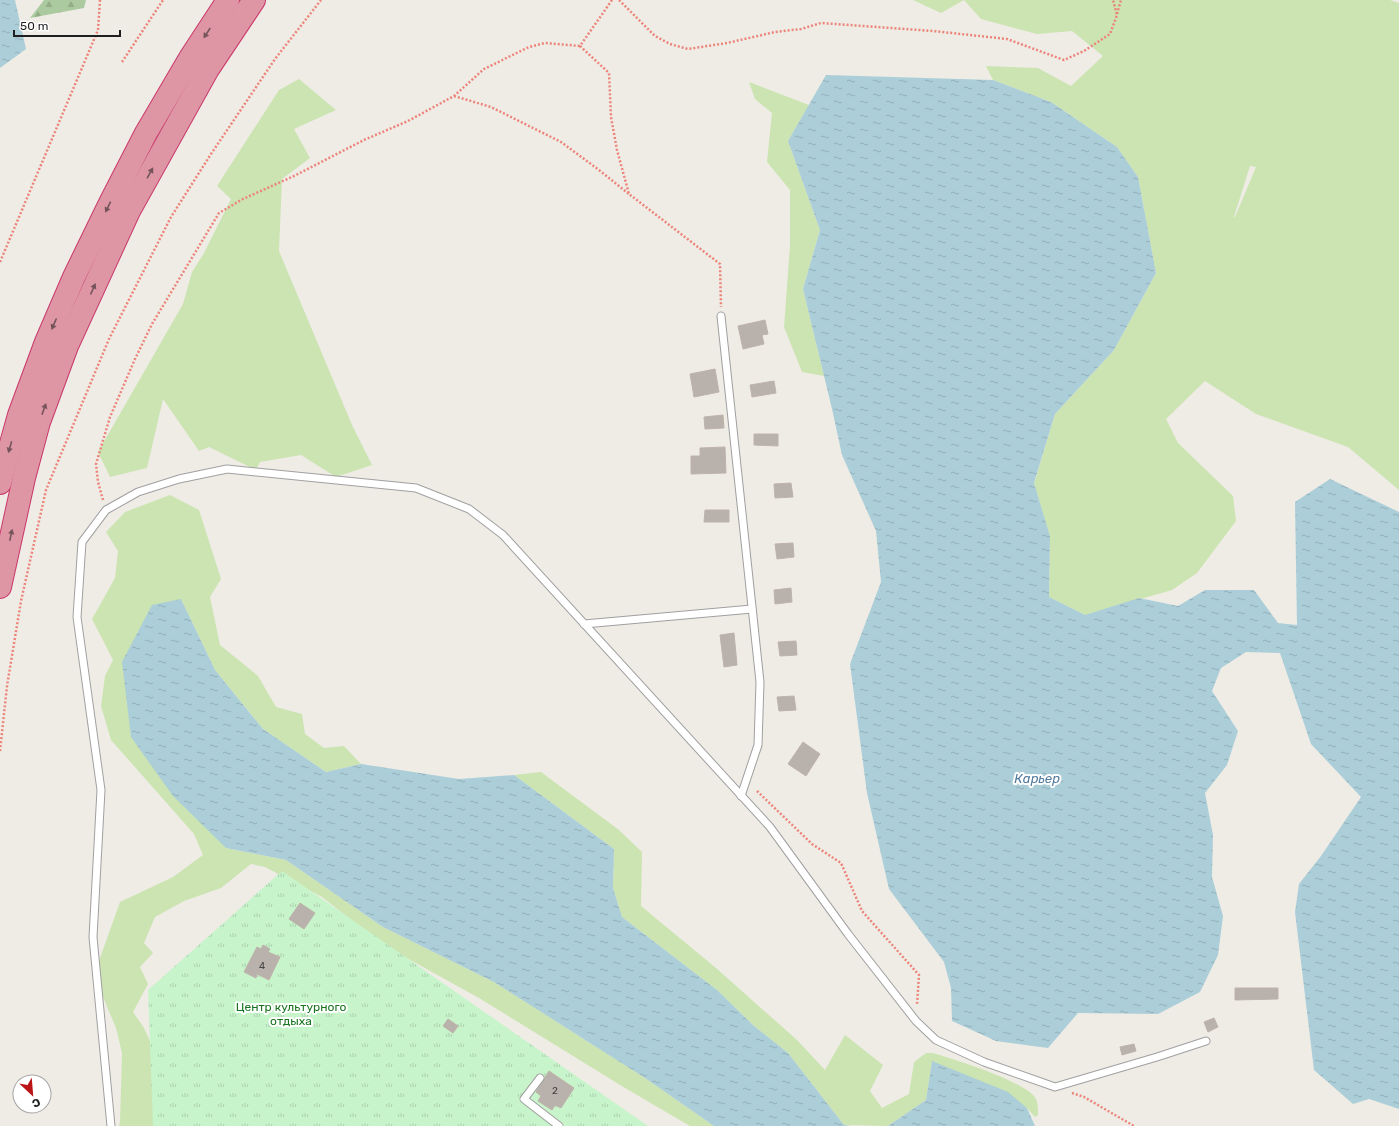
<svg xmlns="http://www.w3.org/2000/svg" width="1399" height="1126" font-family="Rubik,sans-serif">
  <defs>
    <pattern id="forest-firs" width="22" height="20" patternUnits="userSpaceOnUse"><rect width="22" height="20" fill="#acca9f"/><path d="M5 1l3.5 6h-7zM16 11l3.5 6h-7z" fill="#94ad88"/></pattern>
    <pattern id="park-tufts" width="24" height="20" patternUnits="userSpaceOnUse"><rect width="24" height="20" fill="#c8f4cb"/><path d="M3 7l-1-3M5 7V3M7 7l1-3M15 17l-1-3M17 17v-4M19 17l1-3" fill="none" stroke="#abd1ae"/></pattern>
    <pattern id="water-ripples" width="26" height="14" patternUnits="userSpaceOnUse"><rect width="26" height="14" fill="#abced8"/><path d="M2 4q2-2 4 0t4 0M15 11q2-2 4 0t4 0" fill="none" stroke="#93b0b9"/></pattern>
  </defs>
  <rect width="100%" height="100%" fill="#efece6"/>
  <g fill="#cbe4b1" fill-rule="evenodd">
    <path d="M913 0H1390L1399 3V490L1348 447 1256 414 1205 381 1166 419 1178 443 1233 496 1236 521 1197 573 1172 590 1085 615 1049 597 1050 536 1034 484 1055 414 1114 350 1156 273 1138 177 1117 147 1051 102 993 80 986 66 1038 68 1071 86 1103 56 1072 31 1037 34 981 19 964 0 941 13ZM1250 166 1256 167 1235 217H1234Z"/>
    <polygon points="299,79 336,110 294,129 310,158 282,179 279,251 352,425 372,465 336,477 301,455 260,462 256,470 209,447 199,451 163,399 147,468 110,477 98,452 183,304 192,272 204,253 231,199 217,186 279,90"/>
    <polygon points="749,82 809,105 788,141 820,230 803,289 824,376 802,372 784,327 790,246 790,190 767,162 772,113 755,99"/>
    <polygon points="170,495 199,510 221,579 210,597 220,645 258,676 276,707 302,714 305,734 324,748 344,746 361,764 326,772 263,729 215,670 181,599 226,848 286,860 383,927 494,982 645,1078 714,1126 690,1126 625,1088 479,998 385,946 322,897 265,867 251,864 221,888 184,901 155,917 144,943 153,953 140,967 148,984 133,1012 144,1028 189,1126 119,1126 120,1122 122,1053 116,1028 94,975 120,902 173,877 203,855 194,834 111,740 101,706 105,676 113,660 92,619 115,578 118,551 106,532 125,512"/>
    <path d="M541 772 619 830 642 852 641 906 716 968 797 1040 825 1070 845 1035 883 1065 870 1091 882 1108 909 1094 914 1062 926 1053H933C953 1059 1028 1082 1036 1099 1038 1103 1038 1110 1038 1115L1035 1117 1027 1108 932 1061 926 1100 888 1126 844 1125 788 1053 754 1026 717 990 622 917 613 888 614 849 514 775Z"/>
  </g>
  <polygon fill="url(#forest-firs)" points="44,0 86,0 84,8 30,18"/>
  <polygon fill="url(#park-tufts)" points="282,871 648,1126 153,1126 148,990"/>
  <g fill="url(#water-ripples)">
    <polygon points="0,0 15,0 26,49 0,68"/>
    <polygon points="826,75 993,80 1051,102 1117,147 1138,177 1156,273 1114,350 1055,414 1034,483 1050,536 1049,597 1085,615 1139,598 1178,606 1205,590 1254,590 1278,623 1297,625 1295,502 1330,479 1399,512 1399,1109 1369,1099 1353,1104 1314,1070 1295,912 1299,884 1321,856 1361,797 1311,744 1280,653 1246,652 1221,668 1212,691 1238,731 1227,765 1205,793 1213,835 1212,877 1223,916 1218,955 1200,992 1158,1014 1078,1013 1048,1048 996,1041 952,1021 951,988 944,962 889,889 867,793 850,664 881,582 876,531 842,455 832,409 803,289 820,230 788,141"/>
    <polygon points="181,599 215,670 263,729 326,772 361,764 459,779 514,775 614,849 613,888 622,917 717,990 754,1026 788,1053 844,1125 851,1126 714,1126 645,1078 494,982 383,927 286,860 226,848 173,796 131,737 122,662 152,605"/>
    <polygon points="932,1061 1008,1092 1027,1108 1035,1126 888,1126 926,1100"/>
  </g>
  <g fill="#b8b1ac" stroke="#bfb3aa">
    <polygon points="765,320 768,334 762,335 764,344 743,349 738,326"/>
    <polygon points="715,369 719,392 694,397 690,374"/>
    <polygon points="774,381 776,393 752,397 750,385"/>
    <polygon points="723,415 724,428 705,429 704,417"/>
    <polygon points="754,434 778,434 778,446 754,445"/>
    <polygon points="725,447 726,473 691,474 691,456 700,456 700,448"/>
    <polygon points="791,483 793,497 775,498 774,484"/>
    <polygon points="705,510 729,510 729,522 704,522"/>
    <polygon points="793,543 794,557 777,559 775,544"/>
    <polygon points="791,588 792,602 775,604 774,590"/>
    <polygon points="734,633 737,665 724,667 720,635"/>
    <polygon points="796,641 797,655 780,656 778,642"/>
    <polygon points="794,696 796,710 779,711 777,697"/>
    <polygon points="803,742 820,754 806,776 788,764"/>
    <polygon points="300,903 315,913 304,929 289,919"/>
    <polygon points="263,945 270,949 268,952 280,957 269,980 257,974 256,978 244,972 257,947 261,949"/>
    <polygon points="1235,988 1278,988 1278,999 1235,1000"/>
    <polygon points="1214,1018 1218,1027 1208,1032 1204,1022"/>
    <polygon points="448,1019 458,1026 453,1033 443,1026"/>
    <polygon points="1134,1044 1136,1051 1122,1055 1120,1047"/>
    <polygon points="549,1071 574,1088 561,1108 555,1105 552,1110 538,1101 541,1096 536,1092"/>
  </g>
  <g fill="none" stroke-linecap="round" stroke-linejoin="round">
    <defs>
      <g id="lane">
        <polyline points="721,316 760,682 758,745 741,796"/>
        <polyline points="584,624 752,609"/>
        <polyline points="540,1078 524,1099 559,1126"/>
        <polyline points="111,1126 93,937 101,790 77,617 82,542 106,510 138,492 179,479 227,469 416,488 469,509 503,535 770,827 848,934 916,1021 936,1040 984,1062 1055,1087 1157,1057 1206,1041"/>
      </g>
      <g id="highway">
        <polyline points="0,483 19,415 46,342 74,277 110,203 146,133 190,58 228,0"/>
        <polyline points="0,587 24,478 39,422 67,346 129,211 208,69 254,0"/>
      </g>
    </defs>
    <use href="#lane" stroke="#a0a0a0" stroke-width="9"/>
    <use href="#highway" stroke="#c9376b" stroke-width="24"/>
    <g stroke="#ec847a" stroke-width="2.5" stroke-dasharray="2 2" stroke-linecap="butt">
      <polyline points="612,0 580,46 609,73 611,117 617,150 629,194 720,264 721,307"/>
      <polyline points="619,0 655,36 670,44 688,49 727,43 775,32 801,29 821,23 933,31 1007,39 1064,60 1084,51 1110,34 1117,15 1113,0"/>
      <polyline points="1117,14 1121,0"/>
      <polyline points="122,62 163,0"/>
      <polyline points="454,96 491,107 561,142 599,170 629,194"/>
      <polyline points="0,262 98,30 100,0"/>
      <polyline points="103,500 98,482 96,464 110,417 135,359 152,324 219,213 243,199 294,176 364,140 408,121 454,96 484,69 529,47 545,43 580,46"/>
      <polyline points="0,751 7,686 21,601 46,490 109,339 171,217 211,154 275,59 321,0"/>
      <polyline points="757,791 812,844 841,863 862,911 919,975 917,1005"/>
      <polyline points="1072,1093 1084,1097 1134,1126"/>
    </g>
    <use href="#lane" stroke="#fff" stroke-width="7"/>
    <use href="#highway" stroke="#de96a4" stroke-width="22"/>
  </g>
  <defs><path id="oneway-solid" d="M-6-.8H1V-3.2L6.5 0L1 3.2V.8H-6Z"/></defs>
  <g fill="#75555b">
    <use href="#oneway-solid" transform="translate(207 33) rotate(123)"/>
    <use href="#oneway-solid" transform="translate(150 173) rotate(-61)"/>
    <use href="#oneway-solid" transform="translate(108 207) rotate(116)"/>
    <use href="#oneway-solid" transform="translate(93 289) rotate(-66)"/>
    <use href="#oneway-solid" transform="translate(54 324) rotate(114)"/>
    <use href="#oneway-solid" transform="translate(44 409) rotate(-70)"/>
    <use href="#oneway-solid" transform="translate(10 447) rotate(106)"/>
    <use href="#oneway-solid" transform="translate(11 535) rotate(-78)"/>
  </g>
  <g text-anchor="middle" stroke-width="4" stroke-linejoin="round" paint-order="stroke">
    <g font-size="10" fill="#454442">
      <text x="262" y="969">4</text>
      <text x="555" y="1094">2</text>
    </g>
    <g font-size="12" fill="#17731d" stroke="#fff">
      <text x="291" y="1011">Центр культурного<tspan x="291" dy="14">отдыха</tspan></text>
    </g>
    <g font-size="13" font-style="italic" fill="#52799e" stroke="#fff">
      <text x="1037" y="783">Карьер</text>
    </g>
  </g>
  <g transform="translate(32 1094) rotate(154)"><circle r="19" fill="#ffffff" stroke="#a5a5a5"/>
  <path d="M0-3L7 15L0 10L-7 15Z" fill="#ba1417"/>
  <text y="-6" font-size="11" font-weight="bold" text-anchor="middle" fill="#1f1f1f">С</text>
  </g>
  <path d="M14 30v6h106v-6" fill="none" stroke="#1f1f1f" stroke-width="2"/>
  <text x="20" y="30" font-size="12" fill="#1f1f1f" stroke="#ffffff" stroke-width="3" paint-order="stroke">50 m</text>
</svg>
